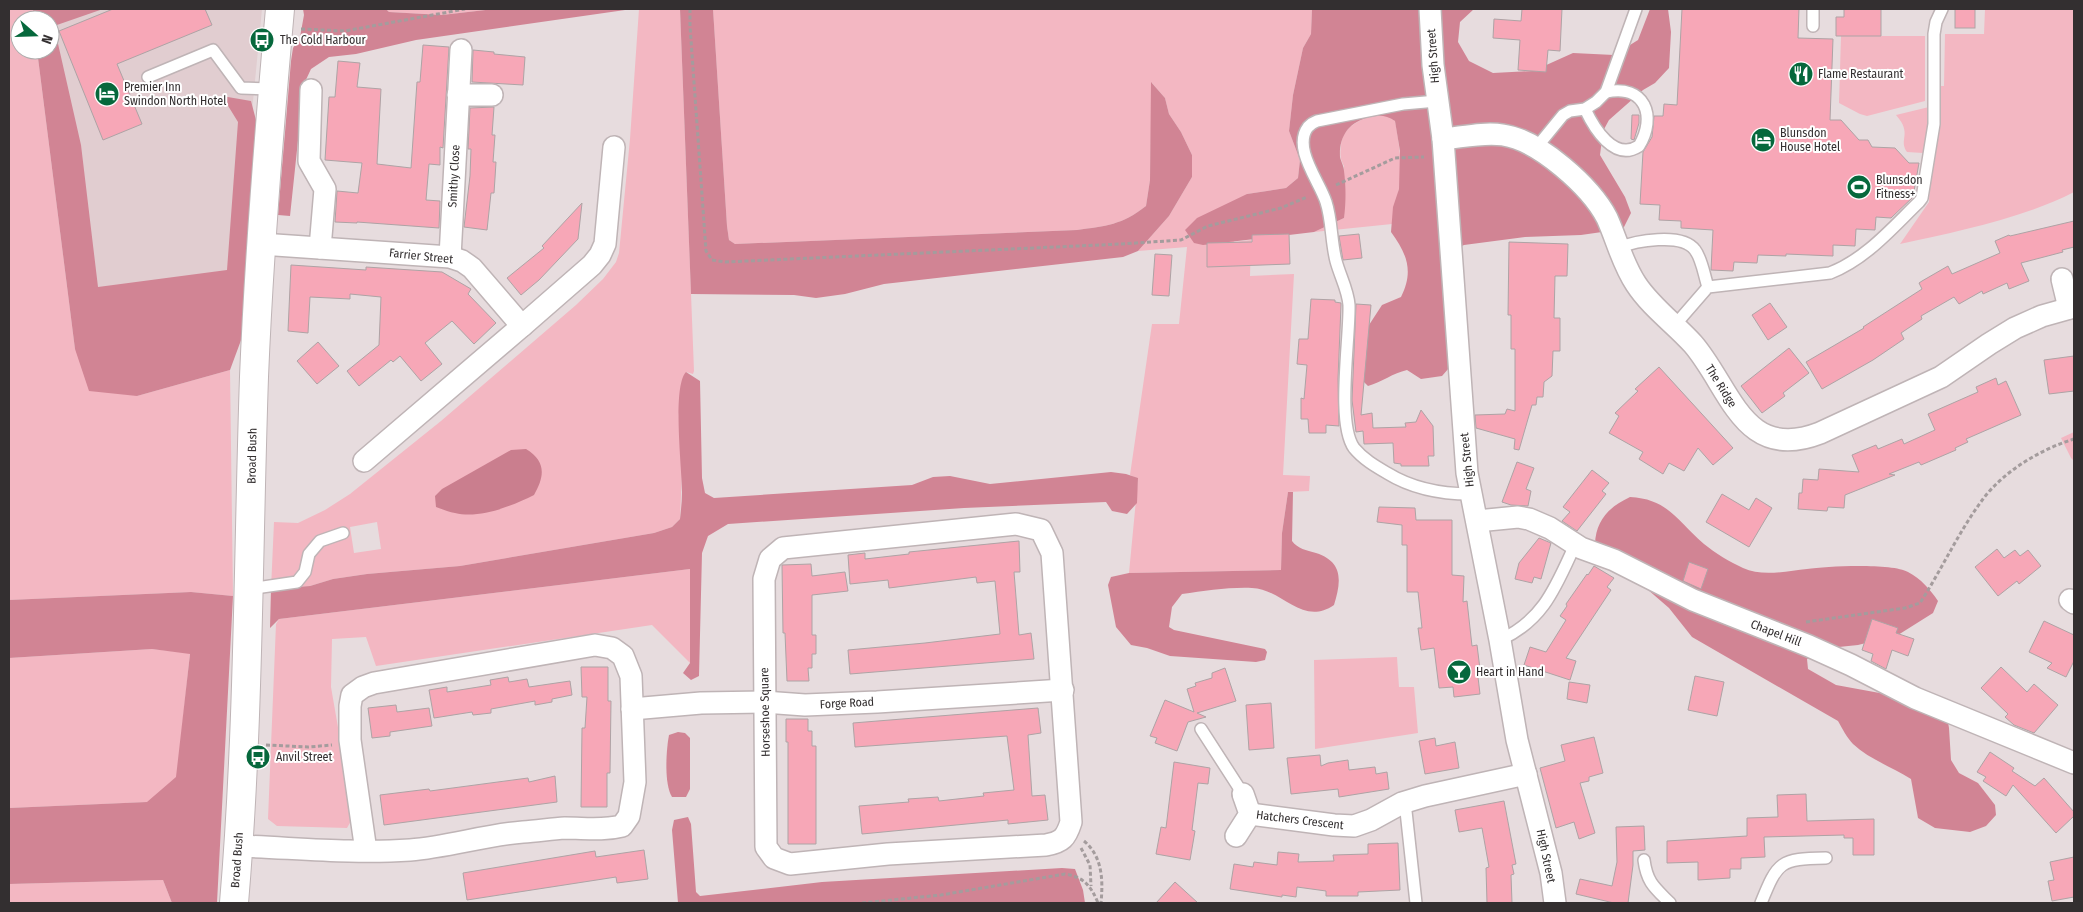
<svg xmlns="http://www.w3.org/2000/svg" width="2083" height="912" font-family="'Fira Sans Condensed',sans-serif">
  <rect width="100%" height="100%" fill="#e7dcde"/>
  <polygon fill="#e1cdd0" points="40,9 262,9 239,245 232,356 99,386 50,50 50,20"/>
  <g fill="#f3b7c2" fill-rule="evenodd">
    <polygon points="9,9 33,9 34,20 20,20 20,50 37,50 75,349 137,396 230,370 233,596 191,592 9,600"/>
    <polygon points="386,9 494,9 442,15 389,12"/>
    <path d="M639 9H680L694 371 693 374 686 372 680 519 672 527 654 533 460 566 367 574 333 579 310 586 271 589 274 522 298 523 325 510 350 494 441 421 576 305 603 279 616 262 619 253 630 139ZM377 522 381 549 354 553 350 527Z"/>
    <path d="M713 9H1312L1311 34 1303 48 1293 95 1289 131 1300 160 1298 178 1286 188 1247 194 1234 242 1251 240 1250 276 1294 274 1283 475 1310 476 1309 491 1288 492 1282 533 1281 570 1129 573 1138 479 1130 475 1152 324H1179L1187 247 1138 251 1169 216 1192 177V155L1181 132 1169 114 1165 98 1152 83 1150 180 1146 206C1122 225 1106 226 1077 230L735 244 729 240 727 226Z"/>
    <path d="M1985 9H2074V192C2024 218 1955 232 1900 244L1929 202 1930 168 1939 86H1944L1945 34H1984Z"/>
    <polygon points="1841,36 1925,36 1925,101 1867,116 1860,114 1839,103"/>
    <path d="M1929 107V135L1923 153 1907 152C1898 139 1913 134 1896 115Z"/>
    <path d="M1375 115H1387L1395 121C1399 143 1403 167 1399 189 1397 201 1393 212 1392 224L1314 232 1344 218V166C1340 159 1340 154 1341 146 1342 127 1359 120 1375 115Z"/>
    <polygon points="2074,432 2074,461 2071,458 2061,438"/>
    <polygon points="690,569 690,663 652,625 376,666 366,637 332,639 331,687 344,762 351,821 347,828 277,826 268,819 276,624 279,619"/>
    <polygon points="152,649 190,653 177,777 148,802 9,808 9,658"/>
    <polygon points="1397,657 1399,687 1414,687 1418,733 1315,749 1314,660"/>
    <polygon points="163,880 172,903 9,903 9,884"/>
  </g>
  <g fill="#d18494">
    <polygon points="33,9 103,9 54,26 81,145 98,287 227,270 238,122 222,96 251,101 256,120 247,324 230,370 137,396 89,391 75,349 37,50 50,50 50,20 34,20"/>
    <polygon points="303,9 386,9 389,12 442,15 494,9 632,9 416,40 356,54 329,57 311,69 304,84 290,216 278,215 291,61 293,48 300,37 304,15"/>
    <path d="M680 9H713L727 226 729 240 735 244 1077 230C1106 226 1122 225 1146 206L1150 180 1151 82 1165 98 1169 114 1181 132 1192 155V177L1169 216 1138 251 1123 257 884 284 845 294 816 298 794 295 691 294Z"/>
    <path d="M1312 9H1474L1460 22 1458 42 1469 61 1493 73 1533 71 1573 53 1614 55 1638 40 1650 9H1668L1671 32 1669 68 1655 83 1643 90 1609 120 1603 131 1600 155 1625 197 1631 213 1623 229 1581 235 1525 237 1464 245 1448 253 1449 368 1442 376 1421 379 1407 370C1393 373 1382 382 1368 386L1361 379 1369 325 1382 305 1401 297C1414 271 1407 254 1391 232L1393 207 1399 189 1400 151 1395 121C1385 114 1377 115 1366 118 1347 124 1339 138 1340 157 1341 162 1344 166 1344 171 1346 187 1346 202 1344 218L1314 232 1203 245 1194 243 1185 230 1197 218 1247 194 1286 188 1298 178 1300 160 1289 131 1293 95 1303 48 1311 34Z"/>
    <path d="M686 372 700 381 702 478 705 493 714 498 912 485 933 477 950 476 990 484 1111 472 1126 474 1138 478 1137 503 1127 514 1112 511 1106 502 964 508 728 524 708 536 702 553 699 676 691 680 683 673 690 663V569L279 619 270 628 271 589 310 586 333 579 367 574 460 566 654 533 672 527 680 519C681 510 682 501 682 492 682 468 672 387 686 372Z"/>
    <path d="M1288 492H1293L1292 541C1298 549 1306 550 1316 553 1344 562 1341 582 1334 605 1302 627 1283 589 1252 588 1229 587 1205 591 1182 594L1172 607 1169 627 1174 630 1265 649 1267 652 1265 660 1256 662 1170 656 1147 648 1131 645 1116 627 1108 585 1111 577 1129 573 1281 570 1282 533Z"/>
    <path d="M1630 497C1669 499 1678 522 1704 544 1715 553 1730 562 1743 568 1762 577 1787 571 1807 569 1827 566 1892 563 1908 572 1921 579 1930 589 1938 601L1933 613 1898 635 1858 645 1829 648 1807 659 1808 669 1836 685 1945 705 1949 728 1951 760 1959 773 1978 783 1995 805 1996 815 1986 826 1970 832 1935 828 1918 818 1911 779C1892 767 1869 759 1853 744 1847 738 1842 728 1838 721L1692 637 1669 608 1595 544C1596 520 1609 507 1630 497Z"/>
    <polygon points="191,592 233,596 217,903 172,903 163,880 9,884 9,808 147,802 176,777 190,654 152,649 9,658 9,600"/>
    <path d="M678 732 685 733 690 738V789L686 797H672C664 784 666 751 669 735Z"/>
    <polygon points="688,817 691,824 696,892 700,896 822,882 1062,868 1075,869 1083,890 1085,903 678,903 672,830 674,820"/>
  </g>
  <path fill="#ca7e8e" d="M526 449C546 461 545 476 534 495 512 506 480 519 455 513 449 512 442 509 436 507L435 496 442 489 511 450Z"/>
  <g fill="#f7a7b7" stroke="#aea3a5">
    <polygon points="113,9 205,9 212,25 117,64 142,124 103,140 59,31"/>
    <polygon points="1522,9 1562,9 1560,51 1548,50 1546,72 1518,70 1520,40 1493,38 1494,19 1521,21"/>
    <polygon points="1682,9 1799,9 1798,38 1833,39 1830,120 1841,120 1859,140 1868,140 1872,147 1895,148 1909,163 1919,163 1913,197 1891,218 1876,217 1875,230 1856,229 1855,246 1833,245 1833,256 1786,254 1786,256 1758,255 1757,263 1734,262 1733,271 1711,270 1713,230 1681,228 1681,221 1659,220 1660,205 1640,204 1643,152 1652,137 1654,116 1663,116 1664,104 1677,105"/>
    <polygon points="1844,9 1881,9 1881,36 1836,36 1836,17 1844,17"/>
    <rect x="1955" y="9" width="20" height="19"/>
    <polygon points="423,45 449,47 443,148 440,147 440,165 429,164 426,200 440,201 439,228 357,222 357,223 335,222 337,191 358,193 362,163 325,160 329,97 335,97 338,61 360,63 357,87 381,89 377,164 411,168 417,82 420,82"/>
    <polygon points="473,50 494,52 494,54 525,57 523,85 472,82"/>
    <polygon points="494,107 492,135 495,135 493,162 496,162 495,178 494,193 491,193 487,230 464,227 470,176 471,149 468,149 470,108"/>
    <polygon points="1632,115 1639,115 1639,123 1634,140 1631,139"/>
    <polygon points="582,203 578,239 539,280 521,295 507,278 544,248 542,246"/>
    <polygon points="2074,221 2074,247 2062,250 2063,252 2021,263 2029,281 2009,289 2007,283 1983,294 1982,291 1959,304 1954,297 1921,316 1922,319 1901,333 1904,339 1873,360 1822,389 1806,362 1864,328 1863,327 1922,289 1919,283 1922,281 1948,266 1952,274 2000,253 1995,241 2009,235 2010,236"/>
    <polygon points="1289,234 1290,264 1207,267 1207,243 1252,242 1252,235"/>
    <polygon points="1359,234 1362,258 1343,260 1339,236"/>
    <polygon points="1509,242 1568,244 1567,276 1555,276 1554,318 1560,318 1560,351 1553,351 1552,376 1544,382 1543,397 1537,397 1536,405 1532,405 1519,450 1514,449 1515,439 1476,428 1475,415 1505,414 1507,409 1515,411 1515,349 1511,349 1511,315 1508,315"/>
    <polygon points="1155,254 1172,255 1169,296 1152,295"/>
    <polygon points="291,265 366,270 366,267 442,272 471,289 468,294 496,323 474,344 452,321 425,343 442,364 421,381 400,356 393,362 391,360 359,386 347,371 379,345 381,297 350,294 350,299 310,297 308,333 288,331"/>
    <polygon points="1311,299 1335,300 1335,302 1341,303 1341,305 1338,379 1339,426 1326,425 1326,433 1309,433 1308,419 1301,419 1301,398 1304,399 1307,365 1297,364 1299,339 1308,339"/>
    <polygon points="1770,303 1787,327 1768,340 1752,315"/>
    <polygon points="1356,304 1371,305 1361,415 1372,413 1373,428 1406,427 1405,423 1416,422 1421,410 1433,426 1434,456 1428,456 1429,466 1401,466 1401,464 1394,463 1393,443 1364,444 1363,431 1356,432 1352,400"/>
    <polygon points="318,342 339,366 317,384 297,361"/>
    <polygon points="1789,348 1809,373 1783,393 1785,396 1762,413 1741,386"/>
    <polygon points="2074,356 2074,391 2049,394 2044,360"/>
    <polygon points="1659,367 1733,448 1713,465 1698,448 1684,471 1669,463 1663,474 1639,459 1643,452 1609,433 1619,416 1615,413 1638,391 1635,389"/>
    <polygon points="1996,378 1998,385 2006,381 2021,415 1966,439 1968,442 1955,448 1956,450 1921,465 1919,462 1889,474 1895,475 1845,495 1844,508 1828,507 1827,511 1798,509 1799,493 1802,493 1803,479 1818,480 1819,469 1859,472 1852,455 1876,445 1878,449 1902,439 1904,444 1935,430 1928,414 1978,392 1976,387"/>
    <polygon points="1517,462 1534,468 1526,489 1531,491 1528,506 1511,505 1502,502"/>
    <polygon points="1592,470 1609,483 1602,491 1606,494 1577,531 1562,521 1570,512 1563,507"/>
    <polygon points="1722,494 1749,510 1756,498 1772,508 1749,547 1706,522"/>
    <polygon points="1379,507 1415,508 1416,520 1452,520 1452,575 1464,576 1463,602 1467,601 1472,646 1477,645 1481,677 1478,677 1480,694 1454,697 1453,687 1439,688 1434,648 1421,650 1418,628 1422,628 1418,592 1407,592 1407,545 1402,545 1402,525 1377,522"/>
    <polygon points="1539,538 1551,543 1541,579 1534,577 1532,583 1515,579 1519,563"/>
    <polygon points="1019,541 1020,572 1014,572 1019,635 1031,633 1034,659 850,674 848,650 925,643 1000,634 995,581 977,583 976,577 889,588 888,580 850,584 848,555 865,553 865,559 909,554 909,552"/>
    <polygon points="1997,549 2004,558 2015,550 2020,556 2028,550 2041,566 2019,584 2017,581 1998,596 1975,567"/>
    <polygon points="1689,562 1708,569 1701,589 1683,581"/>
    <polygon points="811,564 812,576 845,572 848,591 812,595 812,635 816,635 816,654 812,654 812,668 808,668 809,681 787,681 785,633 783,633 782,565"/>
    <polygon points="1594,566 1614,578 1607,587 1611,590 1566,658 1576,661 1570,680 1524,665 1530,647 1546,652 1566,620 1560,616 1567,606 1566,604 1587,574 1588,575"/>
    <polygon points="1872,619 1898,628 1896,633 1914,639 1908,656 1892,650 1886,669 1871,661 1873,654 1862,650"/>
    <polygon points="2044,621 2074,635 2074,661 2066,677 2047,668 2052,663 2029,652"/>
    <polygon points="581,667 608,667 608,701 611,701 610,773 607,773 607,807 581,807 582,728 585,728 587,697 582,697"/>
    <polygon points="2001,667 2027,692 2034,684 2058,705 2034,733 2014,725 2005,717 2008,714 1981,688"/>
    <polygon points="1225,668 1236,701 1197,713 1206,717 1188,722 1177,751 1155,743 1157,738 1150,736 1165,700 1194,712 1187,689 1196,686 1195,683 1212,678 1212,673"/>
    <polygon points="1695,676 1724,682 1717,716 1688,710"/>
    <polygon points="508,677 509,682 527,679 529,687 570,681 572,695 552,699 552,702 535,705 535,701 491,709 491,713 473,715 472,712 434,718 429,690 447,687 447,692 491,685 490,680"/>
    <polygon points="1569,682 1590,685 1587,703 1567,699"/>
    <polygon points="1271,703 1274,748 1249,750 1246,705"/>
    <polygon points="396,705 397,712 429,708 432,726 390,732 390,736 372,738 368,708"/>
    <polygon points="1038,708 1041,733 1028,735 1032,796 1045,795 1048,820 1008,824 1008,820 862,834 859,806 909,802 908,799 938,797 939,801 984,796 983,793 1014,790 1007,736 855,747 853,723"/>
    <polygon points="786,719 808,719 808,731 812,731 812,746 816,746 816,844 788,844 788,742 786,742"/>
    <polygon points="1594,737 1603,773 1589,777 1589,781 1580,783 1595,833 1579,839 1574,822 1556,828 1540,768 1565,761 1561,745"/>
    <polygon points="1435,738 1436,746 1455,742 1459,768 1425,774 1419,741"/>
    <polygon points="1990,752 2014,768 2012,771 2035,786 2044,778 2074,812 2074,816 2056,833 2013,785 2006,796 1983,781 1986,777 1977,772"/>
    <polygon points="1320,755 1321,766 1328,763 1348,760 1349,770 1375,767 1376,774 1387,772 1389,789 1339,797 1338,789 1291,794 1287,758"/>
    <polygon points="1174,762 1210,768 1208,784 1198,783 1192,830 1195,831 1190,860 1156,854 1161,827 1166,828"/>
    <polygon points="555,776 557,802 384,825 380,795 429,789 430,791 528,778 529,782"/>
    <polygon points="1806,794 1807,821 1874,819 1874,855 1853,855 1853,838 1844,838 1844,835 1764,837 1765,857 1741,858 1741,869 1730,869 1730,878 1698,880 1698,862 1667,863 1667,841 1747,836 1747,818 1778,817 1777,795"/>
    <polygon points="1504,801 1516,864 1512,865 1514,874 1511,875 1512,903 1487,903 1486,868 1489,867 1482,828 1459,832 1455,810"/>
    <polygon points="1644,826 1645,850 1633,851 1633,865 1628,903 1614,903 1576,894 1580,879 1612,886 1617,862 1616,827"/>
    <polygon points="1398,843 1400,890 1358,892 1358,896 1326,896 1326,891 1297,887 1296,897 1282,895 1282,897 1230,889 1234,864 1253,867 1254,862 1277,865 1278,852 1299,854 1298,862 1334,861 1333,855 1368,854 1368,844"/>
    <polygon points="644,850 648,879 617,883 616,877 467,900 463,873 595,851 596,857"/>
    <polygon points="2074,857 2074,897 2052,901 2048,881 2054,880 2050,862"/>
    <polygon points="1175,882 1198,903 1156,903"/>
  </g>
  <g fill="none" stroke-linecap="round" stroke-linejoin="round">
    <defs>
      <g id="lane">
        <polyline points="1813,26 1813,9"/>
        <polyline points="148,77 213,50 241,88 272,89"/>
        <path d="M1437 101 1403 104 1317 121C1314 122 1310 125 1308 127 1292 148 1320 182 1326 202 1332 220 1331 242 1336 261 1340 276 1348 290 1349 305 1350 338 1336 423 1354 448 1363 459 1375 466 1387 473 1413 489 1440 494 1470 494"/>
        <path d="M1585 109C1594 128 1614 162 1639 146 1657 116 1645 84 1606 92"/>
        <polyline points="1536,148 1563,115 1570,111 1585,109 1596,102 1606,92 1636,9"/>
        <path d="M1618 248C1635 241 1682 232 1695 250 1702 259 1704 275 1708 287"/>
        <path d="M1675 325 1708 287 1830 273C1866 259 1892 228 1919 202L1922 198 1934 124V34L1936 22 1942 9"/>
        <polyline points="249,589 297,582 305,572 309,554 320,541 343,533"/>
        <path d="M1500 640C1544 620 1556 586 1575 545"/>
        <polyline points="1201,729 1243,794"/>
        <polyline points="1405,802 1416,903"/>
        <path d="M1644 860C1647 883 1655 888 1670 903"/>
        <path d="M1761 903C1778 861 1780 859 1826 858"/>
      </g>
      <g id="street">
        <polyline points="1430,9 1433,65 1443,139 1467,473 1500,640 1517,740 1551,873 1555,903"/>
        <polyline points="311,90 309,161 325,189 320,248"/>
        <polyline points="458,95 492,95"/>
        <path d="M1443 139C1463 137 1484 132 1503 135 1539 140 1591 187 1607 218 1617 240 1622 263 1636 284 1651 307 1675 324 1693 344 1731 388 1743 463 1820 433L1941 377 1989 344 2015 328 2042 316 2074 307"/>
        <polyline points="261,244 450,257 462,261 472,268 522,326 364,461"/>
        <polyline points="450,257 461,50"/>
        <polyline points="2062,279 2069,308"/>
        <polyline points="522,326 592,265 600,255 605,244 614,147"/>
        <polyline points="1477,521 1518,517 1529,519 1550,528 1581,548 1614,560 1693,600 1809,646 1851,665 1915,698 2074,763"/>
        <path d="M1016 524 1041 530 1052 553 1071 822C1066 838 1062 842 1046 845L888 854 790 864 774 858 766 847 764 579 770 559 783 548Z"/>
        <polyline points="2070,600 2074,603"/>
        <polyline points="632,709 701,703 764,702 805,705 877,702 1063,690"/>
        <polyline points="1250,814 1334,825 1354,826 1371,820 1402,803 1425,796 1526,774"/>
        <polyline points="1236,836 1250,814 1243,794"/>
        <path d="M239 846C296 848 353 854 410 850 448 847 485 835 523 832 537 831 551 829 565 828 585 828 602 831 622 826L629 816 635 782 631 676 623 656 612 648 595 645 374 683 363 687 352 695 350 706V740L366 851"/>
      </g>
      <path id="secondary" d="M234 903C249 728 248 552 254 377 259 254 269 131 280 9"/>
    </defs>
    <use href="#lane" stroke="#bfb4b6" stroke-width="14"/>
    <use href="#street" stroke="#bfb4b6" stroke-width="24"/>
    <use href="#secondary" stroke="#bfb4b6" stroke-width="30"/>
    <g stroke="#a49c9d" stroke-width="3" stroke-dasharray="4 2.5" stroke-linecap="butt">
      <polyline points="690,9 690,26 706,251 712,260 725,262 1121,244 1181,240 1208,226 1281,208 1307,197"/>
      <polyline points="301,29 345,31 465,9"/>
      <polyline points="1336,185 1395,158 1424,157"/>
      <path d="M1806 622 1905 608 1920 603C1942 569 1959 531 1983 499 2004 471 2041 449 2074 439"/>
      <polyline points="266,745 308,747 332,745"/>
      <path d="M1084 841C1103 857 1103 881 1101 903"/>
      <polyline points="1081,848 1090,865 1091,886"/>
      <path d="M862 903 941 895 1065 874C1084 877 1091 886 1098 903"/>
    </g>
    <use href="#lane" stroke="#fff" stroke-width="11"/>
    <use href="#street" stroke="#fff" stroke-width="21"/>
    <use href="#secondary" stroke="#fff" stroke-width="28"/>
  </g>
  <defs>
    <symbol id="bus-disc" viewBox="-11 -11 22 22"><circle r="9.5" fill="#06683c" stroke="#fff"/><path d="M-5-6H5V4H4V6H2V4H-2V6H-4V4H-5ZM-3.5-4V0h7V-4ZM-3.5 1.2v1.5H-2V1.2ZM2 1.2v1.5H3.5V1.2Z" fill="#fff"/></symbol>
    <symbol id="restaurant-disc" viewBox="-11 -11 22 22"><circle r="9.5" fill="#06683c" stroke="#fff"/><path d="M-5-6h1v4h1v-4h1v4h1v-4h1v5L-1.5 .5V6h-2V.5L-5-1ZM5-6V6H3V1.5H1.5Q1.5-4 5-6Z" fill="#fff"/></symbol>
    <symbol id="hotel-disc" viewBox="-11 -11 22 22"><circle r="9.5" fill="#06683c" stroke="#fff"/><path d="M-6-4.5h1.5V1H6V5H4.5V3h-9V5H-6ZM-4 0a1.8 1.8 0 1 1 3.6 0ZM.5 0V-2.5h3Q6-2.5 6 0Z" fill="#fff"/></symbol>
    <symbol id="stadium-disc" viewBox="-11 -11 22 22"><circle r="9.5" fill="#06683c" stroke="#fff"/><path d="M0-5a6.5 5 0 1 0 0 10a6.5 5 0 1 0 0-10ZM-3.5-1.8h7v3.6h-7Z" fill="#fff"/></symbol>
    <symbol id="bar-disc" viewBox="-11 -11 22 22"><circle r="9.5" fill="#06683c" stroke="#fff"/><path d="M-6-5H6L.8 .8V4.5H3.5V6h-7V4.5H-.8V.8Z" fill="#fff"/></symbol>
  </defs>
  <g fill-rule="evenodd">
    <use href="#bus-disc" x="248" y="26" width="28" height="28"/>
    <use href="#restaurant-disc" x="1787" y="60" width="28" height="28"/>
    <use href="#hotel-disc" x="93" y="80" width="28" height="28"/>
    <use href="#hotel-disc" x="1749" y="126" width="28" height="28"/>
    <use href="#stadium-disc" x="1845" y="173" width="28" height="28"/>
    <use href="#bar-disc" x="1445" y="658" width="28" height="28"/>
    <use href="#bus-disc" x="244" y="743" width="28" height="28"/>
  </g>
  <g text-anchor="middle" stroke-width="4" stroke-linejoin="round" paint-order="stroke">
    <g font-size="12" fill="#332f30" stroke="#fff" text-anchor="start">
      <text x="280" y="44">The Cold Harbour</text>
      <text x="1818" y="78">Flame Restaurant</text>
      <text x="124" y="91">Premier Inn<tspan x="124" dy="14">Swindon North Hotel</tspan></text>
      <text x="1780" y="137">Blunsdon<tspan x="1780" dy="14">House Hotel</tspan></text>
      <text x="1876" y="184">Blunsdon<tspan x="1876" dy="14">Fitness+</tspan></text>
      <text x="1476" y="676">Heart in Hand</text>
      <text x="276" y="761">Anvil Street</text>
    </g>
    <g font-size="12" fill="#332f30" stroke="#fff">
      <text transform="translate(1433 56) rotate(-94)" y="4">High Street</text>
      <text transform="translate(454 176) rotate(-87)" y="4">Smithy Close</text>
      <text transform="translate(421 256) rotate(6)" y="4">Farrier Street</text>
      <text transform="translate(1721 386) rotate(58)" y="4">The Ridge</text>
      <text transform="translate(252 456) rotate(-89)" y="4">Broad Bush</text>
      <text transform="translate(1467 460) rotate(-96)" y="4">High Street</text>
      <text transform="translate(1776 633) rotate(21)" y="4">Chapel Hill</text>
      <text transform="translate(847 703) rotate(-3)" y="4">Forge Road</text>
      <text transform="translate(765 712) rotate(-91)" y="4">Horseshoe Square</text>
      <text transform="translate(1300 820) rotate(7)" y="4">Hatchers Crescent</text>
      <text transform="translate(1546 856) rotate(78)" y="4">High Street</text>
      <text transform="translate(237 860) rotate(-86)" y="4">Broad Bush</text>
    </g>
  </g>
  <rect width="2083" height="912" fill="none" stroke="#332f30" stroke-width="20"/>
  <g transform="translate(35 35) rotate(110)"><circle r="24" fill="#ffffff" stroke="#adacac"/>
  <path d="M0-4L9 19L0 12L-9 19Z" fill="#06683c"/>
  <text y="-8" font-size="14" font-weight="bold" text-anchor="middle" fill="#332f30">N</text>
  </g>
</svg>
